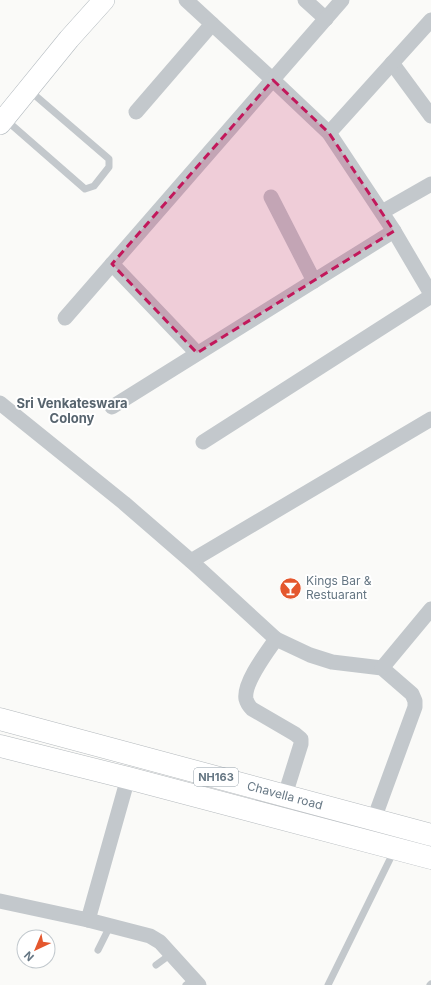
<svg xmlns="http://www.w3.org/2000/svg" width="431" height="985" font-family="Inter,sans-serif">
  <rect width="100%" height="100%" fill="#fafaf8"/>
  <g fill="none" stroke-linecap="round" stroke-linejoin="round">
    <defs>
      <polyline id="secondary" points="0,124 69,39 104,0"/>
      <g id="highway">
        <path id="s1" d="M0 719 431 835"/>
        <polyline points="0,746 128,778 431,858"/>
      </g>
    </defs>
    <use href="#secondary" stroke="#b3babf" stroke-width="22"/>
    <use href="#highway" stroke="#b4b9bd" stroke-width="23"/>
    <g stroke="#c3c8cc" stroke-width="7">
      <polyline points="6,120 85,189 94,186 109,167 109,159 30,91"/>
      <polyline points="98,950 110,926"/>
      <polyline points="156,965 171,954"/>
      <polyline points="186,985 194,979"/>
      <polyline points="328,985 394,851"/>
      <polyline points="430,985 431,984"/>
    </g>
    <g stroke="#c3c8cc" stroke-width="15">
      <polyline points="186,0 273,80 329,133 394,231 431,294"/>
      <polyline points="305,0 326,19"/>
      <polyline points="392,63 431,116"/>
      <polyline points="136,112 212,24"/>
      <polyline points="329,133 431,20"/>
      <polyline points="271,197 314,281"/>
      <polyline points="382,212 431,184"/>
      <polyline points="112,264 197,353"/>
      <polyline points="65,318 342,0"/>
      <polyline points="0,403 124,503 191,561 276,639 310,655 332,662 382,668 412,694 415,701 415,707 374,819"/>
      <polyline points="112,407 394,231"/>
      <polyline points="203,442 431,296"/>
      <polyline points="191,561 431,419"/>
      <path d="M276 639C267 652 243 683 246 699 247 703 249 706 252 709L295 734 301 739V744L285 795"/>
      <polyline points="382,668 431,609"/>
      <polyline points="0,901 88,920 128,778"/>
      <polyline points="88,920 150,936 160,942 199,985"/>
    </g>
    <use href="#secondary" stroke="#fff" stroke-width="21"/>
    <use href="#highway" stroke="#fff" stroke-width="22"/>
  </g>
  <path fill="#c2185b" fill-opacity="0.2" stroke="#c2185b" stroke-width="3" stroke-dasharray="8 5" stroke-linejoin="round" d="M273 80 329 133 394 231 197 353 112 264Z"/>
  <defs>
    <symbol id="bar-disc" viewBox="-11 -11 22 22"><circle r="9.5" fill="#e4572e" stroke="#fff"/><path d="M-6-5H6L.8 .8V4.5H3.5V6h-7V4.5H-.8V.8Z" fill="#fff"/></symbol>
  </defs>
  <g fill-rule="evenodd">
    <use href="#bar-disc" x="278" y="576" width="25" height="25"/>
  </g>
  <g text-anchor="middle" stroke-width="4" stroke-linejoin="round" paint-order="stroke">
    <rect fill="#fff" stroke="#939fa8" stroke-width="1" x="194" y="768" width="44" height="18" rx="3"/>
    <g font-size="11" font-weight="bold" fill="#657683">
      <text x="216" y="781">NH163</text>
    </g>
    <g font-size="12" fill="#657683" stroke="#fff" text-anchor="start">
      <text x="306" y="585">Kings Bar &amp;<tspan x="306" dy="14">Restuarant</tspan></text>
    </g>
    <g font-size="12" fill="#657683" stroke="#fff">
      <text dy="4" stroke="none"><textPath href="#s1" startOffset="295">Chavella road</textPath></text>
    </g>
    <g font-size="13" font-weight="bold" fill="#57646e" stroke="#fff">
      <text x="72" y="408">Sri Venkateswara<tspan x="72" dy="15">Colony</tspan></text>
    </g>
  </g>
  <g transform="translate(36 949) rotate(224)"><circle r="19" fill="#ffffff" stroke="#c1c8cd"/>
  <path d="M0-3L7 15L0 10L-7 15Z" fill="#e4572e"/>
  <text y="-6" font-size="11" font-weight="bold" text-anchor="middle" fill="#657683">N</text>
  </g>
</svg>
